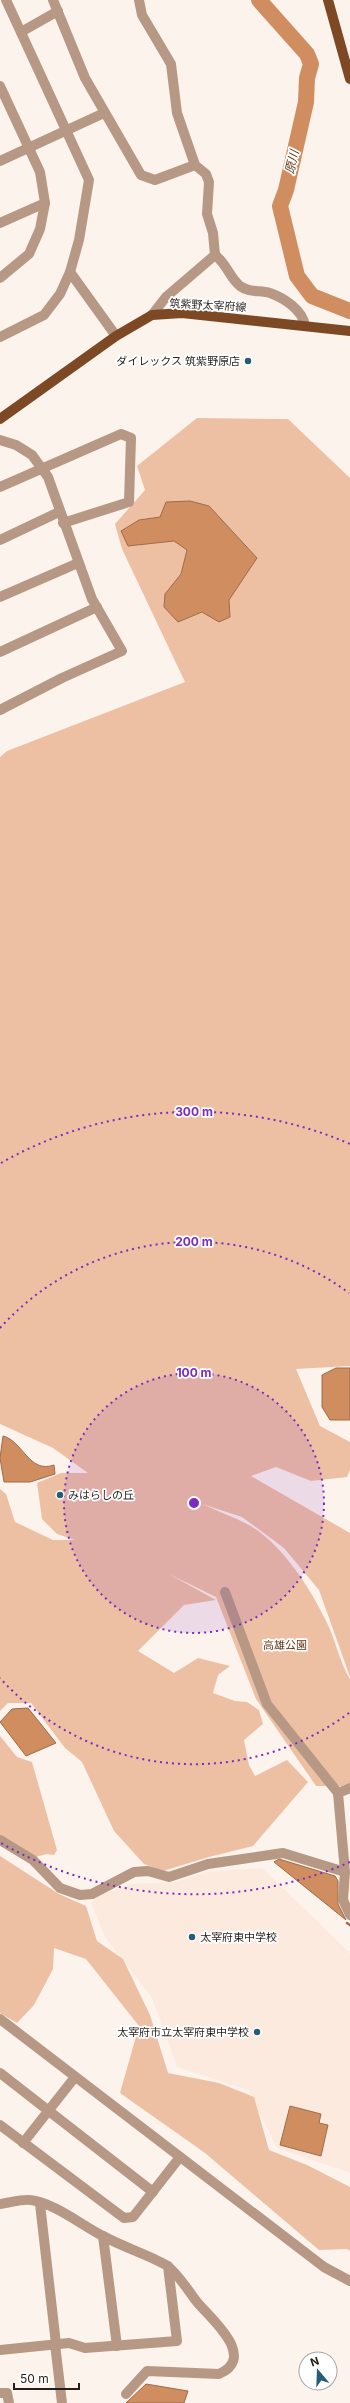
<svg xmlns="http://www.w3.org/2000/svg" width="350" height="2403" font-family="Inter,'Noto Sans JP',sans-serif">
  <rect width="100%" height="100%" fill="#fdf3ed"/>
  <polygon fill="#fdeade" points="262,1868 350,1953 350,2173 277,2148 248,2090 177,2067 152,1998 105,1937 91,1903 97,1896 131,1884 176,1882 211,1871"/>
  <g fill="#eec0a3">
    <path d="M197 418 288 419 350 478V1366L296 1369 320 1426 350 1442V1470L347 1477 311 1481 276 1467 251 1476 350 1533V1677L319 1590 284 1548 242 1517 202 1504C217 1511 234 1517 249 1525 282 1544 311 1589 327 1623 336 1641 339 1661 350 1679V1783L342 1786H316L256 1699 216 1597 169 1574 216 1600 184 1605 138 1651 174 1673 198 1658 230 1666 218 1675 213 1693 235 1701 247 1702 259 1710 263 1724 244 1740 249 1765 255 1776 287 1760 308 1782 253 1846 209 1857 163 1871 144 1864 114 1831 82 1762 65 1748 31 1703H8L0 1711V1489L6 1494 15 1522 53 1540H75L57 1534 42 1519 37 1483 61 1473H88L53 1448 0 1424V757L7 751 185 682 122 549 115 524 145 490 137 466Z"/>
    <polygon points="0,1736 17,1757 32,1762 57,1850 54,1855 47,1854 35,1857 0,1836"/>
    <polygon points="0,1856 59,1894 86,1906 97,1941 123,1959 150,2015 168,2073 219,2083 254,2097 269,2150 307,2165 350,2187 350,2251 347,2249 319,2250 205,2153 120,2093 139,2026 86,1959 54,1948 53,1969 34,2005 17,2023 0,2013"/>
  </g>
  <g fill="#d08d60" stroke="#9d6c4b">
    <polygon points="190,501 209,506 257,558 229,600 230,617 219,622 202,612 178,622 164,607 165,594 181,574 187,550 174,541 128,546 121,531 139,520 160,517 166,502"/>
    <polygon points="336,1368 350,1368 350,1420 330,1420 322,1407 322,1375"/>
    <path d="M3 1436C23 1441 29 1474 54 1465L55 1474 30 1482H4L0 1458Z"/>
    <polygon points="28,1708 56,1743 26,1756 0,1722 12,1709"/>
    <polygon points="279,1859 335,1876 338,1881 338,1904 346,1920 274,1862"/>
    <polygon points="290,2106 321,2114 319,2123 328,2125 321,2156 280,2145"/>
    <polygon points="146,2384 188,2391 184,2403 126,2403"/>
  </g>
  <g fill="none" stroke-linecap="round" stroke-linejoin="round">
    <polyline stroke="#9d6c4b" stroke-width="2.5" points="347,1923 350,1925"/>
    <polyline stroke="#d08d60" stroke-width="16" points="259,0 307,54 311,64 307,78 306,102 286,190 280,206 297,276 312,296 350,311"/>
    <g stroke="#b69884" stroke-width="10">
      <polyline points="53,0 85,78 141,175 155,180 195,165"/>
      <polyline points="139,0 142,15 171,64 177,113 195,165 206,174 209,182 207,214 213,233 215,255 166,297 152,315"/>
      <polyline points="21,32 58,11"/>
      <polyline points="0,86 40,172 45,203 40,229 29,254 0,278"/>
      <polyline points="0,161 104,113"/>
      <polyline points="0,223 45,203"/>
      <path d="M215 255C227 264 229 277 240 286 249 293 260 290 270 293 284 298 303 310 305 326"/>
      <polyline points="70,272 116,336"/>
      <polyline points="0,337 44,315 60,294 70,272 79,240 89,180 6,0"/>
      <polyline points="0,440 16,445 32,455 48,477 92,599 122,651 62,678 0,710"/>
      <polyline points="0,487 121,434 131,438 129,502 63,523"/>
      <polyline points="0,540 59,512"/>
      <polyline points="0,597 78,563"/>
      <polyline points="0,652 97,607"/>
      <polyline points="225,1592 267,1704 338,1793 345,1872 343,1900 350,1915"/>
      <polyline points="338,1793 350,1788"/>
      <polyline points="0,1840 33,1860 60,1888 80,1895 92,1894 134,1872 148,1871 169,1877 208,1864 283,1853 345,1872"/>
      <polyline points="0,2073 153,2192"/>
      <polyline points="0,2125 124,2218 133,2217 180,2157"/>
      <polyline points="23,2143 75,2077"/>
      <path d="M0 2204C9 2203 21 2199 30 2200 53 2202 83 2226 103 2236 123 2247 147 2254 166 2265 176 2271 190 2293 197 2302 210 2318 258 2357 219 2374L147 2371 126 2394"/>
      <polyline points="40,2204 56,2344"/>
      <polyline points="103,2236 117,2346"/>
      <polyline points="55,2344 62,2403"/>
      <polyline points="0,2350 69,2343 85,2348 177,2341 168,2266"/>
      <polyline points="0,2393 7,2393 9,2403"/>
    </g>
    <polyline stroke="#b69884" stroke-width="10" points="0,2019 324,2267 350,2281"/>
    <g stroke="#7d4925" stroke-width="10">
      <polyline points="328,0 350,79"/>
      <polyline points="0,419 116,336 152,315 182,313 350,331"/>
    </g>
  </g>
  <circle cx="194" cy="1503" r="130" fill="#7b2cbf" fill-opacity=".12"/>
  <g fill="none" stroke="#7b2cbf" stroke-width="2" stroke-dasharray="2 4">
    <circle cx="194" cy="1503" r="130"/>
    <path d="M349 1713A261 261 0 0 1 0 1678M0 1328A261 261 0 0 1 349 1293"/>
    <path d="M350 1862A391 391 0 0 1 1 1843M1 1163A391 391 0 0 1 350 1144"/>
  </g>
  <g fill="#255c77" stroke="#fff" stroke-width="1.5">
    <circle cx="248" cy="361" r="4"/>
    <circle cx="60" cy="1495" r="4"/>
    <circle cx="192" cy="1937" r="4"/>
    <circle cx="257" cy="2032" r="4"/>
  </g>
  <g text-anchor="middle" stroke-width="3.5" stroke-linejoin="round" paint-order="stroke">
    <g font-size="11" fill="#251f1b" stroke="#fff">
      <text transform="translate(208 305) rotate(3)" y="4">筑紫野太宰府線</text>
    </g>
    <g font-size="11" fill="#251f1b" stroke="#fff" text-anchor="end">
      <text x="240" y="365">ダイレックス 筑紫野原店</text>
      <text x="68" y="1499" text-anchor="start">みはらしの丘</text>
      <text x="200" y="1941" text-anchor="start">太宰府東中学校</text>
      <text x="249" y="2036">太宰府市立太宰府東中学校</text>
    </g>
    <g font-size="11" fill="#633614" stroke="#fff">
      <text x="285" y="1649">高雄公園</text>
    </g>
    <g font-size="12" font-style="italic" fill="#643716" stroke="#fff">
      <text transform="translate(292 162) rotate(-77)" y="4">原川</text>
    </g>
  </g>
  <circle cx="194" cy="1503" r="6" fill="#7b2cbf" stroke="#fff" stroke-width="2"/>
  <g font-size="12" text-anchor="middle" font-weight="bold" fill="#7b2cbf" stroke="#fff" stroke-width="3.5" stroke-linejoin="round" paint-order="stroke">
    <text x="194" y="1116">300 m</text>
    <text x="194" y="1246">200 m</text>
    <text x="194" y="1377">100 m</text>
  </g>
  <g transform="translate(318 2371) rotate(341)"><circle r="19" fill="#ffffff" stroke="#a8a5a4"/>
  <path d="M0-3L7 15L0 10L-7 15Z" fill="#255c77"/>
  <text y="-6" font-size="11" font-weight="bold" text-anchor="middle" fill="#251f1b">N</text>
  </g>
  <path d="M14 2383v6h65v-6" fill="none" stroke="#251f1b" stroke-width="2"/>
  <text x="20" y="2383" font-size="12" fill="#251f1b" stroke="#ffffff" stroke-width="3" paint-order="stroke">50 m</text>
</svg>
